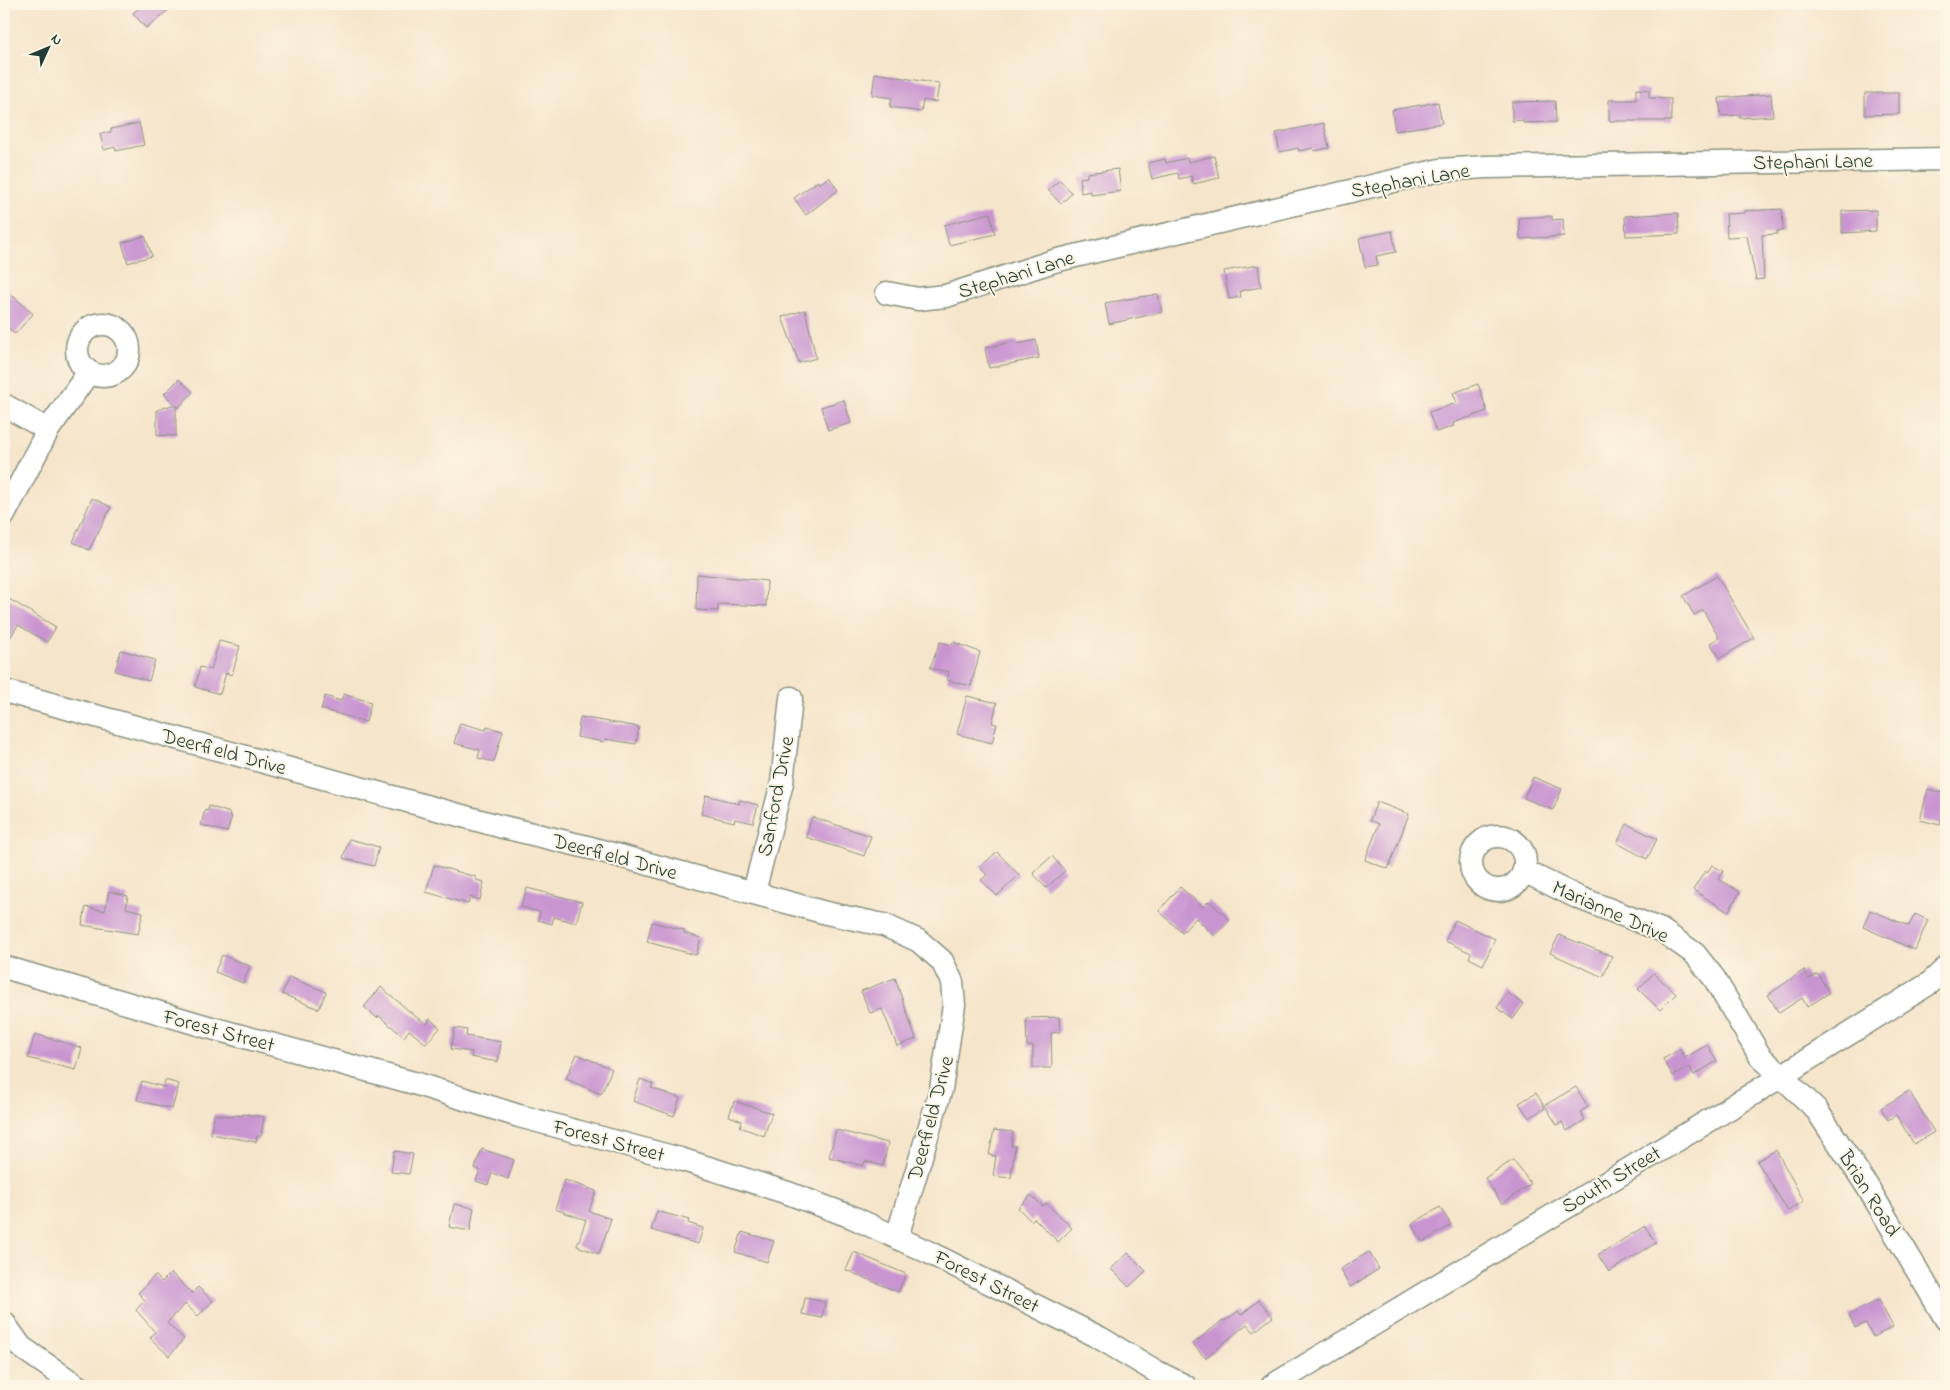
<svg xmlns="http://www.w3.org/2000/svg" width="1950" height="1390" font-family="'Indie Flower',sans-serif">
  <rect width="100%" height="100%" fill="#fcf5e5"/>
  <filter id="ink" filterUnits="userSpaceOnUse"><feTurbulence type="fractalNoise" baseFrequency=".02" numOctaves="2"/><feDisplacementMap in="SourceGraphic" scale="10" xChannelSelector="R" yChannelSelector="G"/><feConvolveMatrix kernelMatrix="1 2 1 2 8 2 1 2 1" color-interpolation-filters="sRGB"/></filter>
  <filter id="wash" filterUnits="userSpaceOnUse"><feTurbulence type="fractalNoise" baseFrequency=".0096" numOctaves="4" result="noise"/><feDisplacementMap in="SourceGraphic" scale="20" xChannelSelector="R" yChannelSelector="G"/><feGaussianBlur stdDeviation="1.12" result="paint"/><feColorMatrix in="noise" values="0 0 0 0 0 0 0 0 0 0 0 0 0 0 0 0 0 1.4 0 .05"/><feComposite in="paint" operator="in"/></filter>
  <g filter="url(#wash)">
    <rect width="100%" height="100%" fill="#f5e5ca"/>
    <g id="blocks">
      <g fill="#c995d1">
        <polygon points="144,4 176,4 146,28 133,13"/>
        <polygon points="875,73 939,84 936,102 923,100 921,112 890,107 892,98 872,95"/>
        <polygon points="1636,89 1649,90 1649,98 1671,99 1671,121 1609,121 1609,100 1636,100"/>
        <polygon points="1865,93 1899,93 1899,114 1865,115"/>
        <polygon points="1771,94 1773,116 1740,118 1740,115 1721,116 1719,98"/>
        <polygon points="1555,101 1556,122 1523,123 1523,120 1512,121 1512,102"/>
        <polygon points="1438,102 1442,123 1395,131 1392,110"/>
        <polygon points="139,123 144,145 116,151 115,147 104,150 100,134 111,132 111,129"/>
        <polygon points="1324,123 1329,148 1314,151 1313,148 1299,151 1298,148 1280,152 1276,133"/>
        <polygon points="1214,156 1219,178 1193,184 1191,176 1179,179 1178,173 1152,179 1148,163 1165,159 1166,163 1187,158 1188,162"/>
        <polygon points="1118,169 1121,191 1091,195 1091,191 1081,193 1080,178 1087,177 1087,173"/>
        <polygon points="829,177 838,190 806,215 794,198 818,181 819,184"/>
        <polygon points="1060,180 1072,193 1061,204 1048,190"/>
        <polygon points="1782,209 1783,231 1777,231 1777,234 1762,235 1764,279 1756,280 1747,236 1727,237 1726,214 1745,213 1745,211"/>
        <polygon points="1876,210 1876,231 1842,233 1842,211"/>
        <polygon points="990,213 995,234 949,245 944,225"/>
        <polygon points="1678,213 1679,234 1626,236 1625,216"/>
        <polygon points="1552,216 1552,220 1563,219 1564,236 1520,239 1519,218"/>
        <polygon points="1392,231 1396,252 1376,256 1378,265 1365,267 1359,238"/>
        <polygon points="145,236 152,256 128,263 122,243"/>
        <polygon points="1258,265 1261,287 1240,291 1241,297 1229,299 1224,271"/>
        <polygon points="4,288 33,314 15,334 4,324"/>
        <polygon points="1158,294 1162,312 1109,324 1105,303"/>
        <polygon points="805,310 816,358 799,363 782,317"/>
        <polygon points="1036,340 1039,358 989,368 985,348 1017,341 1018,344"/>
        <polygon points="179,379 193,392 178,408 176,405 176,436 157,435 157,410 175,404 164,394"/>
        <polygon points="1478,384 1487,411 1453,423 1454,426 1436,432 1429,412 1457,403 1453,393"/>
        <polygon points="844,400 851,423 828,430 821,407"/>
        <polygon points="92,498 111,507 89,550 73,542"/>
        <polygon points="697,574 767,581 766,606 718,604 718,611 696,610"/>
        <polygon points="1717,576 1754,638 1720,658 1710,643 1719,638 1703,610 1694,615 1683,596"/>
        <polygon points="9,599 56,627 47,642 18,625 4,648 4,608"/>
        <polygon points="219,641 240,646 232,675 226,673 220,694 195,687 200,667 211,670"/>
        <polygon points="940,642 952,645 953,642 980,652 971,686 947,680 949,672 930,668"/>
        <polygon points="121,650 155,660 149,681 115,671"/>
        <polygon points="343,694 371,702 366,722 321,709 325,696 341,701"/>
        <polygon points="967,696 997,703 992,723 997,724 992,743 957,734"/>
        <polygon points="580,717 639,727 636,744 605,739 604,742 577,737"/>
        <polygon points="460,723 486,730 487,727 503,731 494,762 478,758 480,750 454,743"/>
        <polygon points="1533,777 1562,789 1553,810 1524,798"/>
        <polygon points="1928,789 1946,794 1940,825 1920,820"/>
        <polygon points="706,795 739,804 740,800 758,805 753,823 735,819 734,822 701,814"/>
        <polygon points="1377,802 1409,814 1388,869 1365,860 1379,824 1370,820"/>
        <polygon points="209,806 230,813 229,816 232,816 227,832 201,825 205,810 208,811"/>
        <polygon points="812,817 871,836 864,856 806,837"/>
        <polygon points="1627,824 1657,839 1647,859 1617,843"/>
        <polygon points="349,839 379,847 374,866 343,858"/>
        <polygon points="997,852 1019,875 997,896 981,880 987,875 980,867"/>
        <polygon points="1052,856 1065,871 1046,888 1033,873"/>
        <polygon points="434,865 476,877 476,880 484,882 480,900 470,897 468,904 426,892"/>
        <polygon points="1712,865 1723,871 1719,879 1740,892 1728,912 1693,890 1705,871 1707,873"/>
        <polygon points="1180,887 1203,907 1209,901 1230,920 1215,936 1196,918 1182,933 1159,911"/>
        <polygon points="527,888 582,902 576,923 554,917 552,924 538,920 540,912 521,907"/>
        <polygon points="109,891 128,896 126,908 143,912 138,934 82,925 86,907 105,911"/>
        <polygon points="1870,910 1909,926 1915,914 1928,920 1915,950 1863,927"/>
        <polygon points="1455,920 1495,939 1483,965 1469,958 1471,953 1445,941"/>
        <polygon points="652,922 684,930 684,933 701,938 696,955 647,942"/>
        <polygon points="1559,935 1612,956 1603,977 1550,953"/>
        <polygon points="222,955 250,966 243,983 215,972"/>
        <polygon points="1804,970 1809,979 1818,974 1829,993 1807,1007 1802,998 1779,1013 1768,995"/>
        <polygon points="1654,973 1676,994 1660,1010 1638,989"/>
        <polygon points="289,977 326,992 319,1009 282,994"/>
        <polygon points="895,978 916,1039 897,1046 882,1009 870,1013 861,991"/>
        <polygon points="381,987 415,1016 427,1024 430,1019 440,1028 426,1044 409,1030 404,1037 379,1016 377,1018 364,1007"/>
        <polygon points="1507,993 1524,1004 1513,1019 1497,1008"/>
        <polygon points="1059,1017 1060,1032 1051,1033 1052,1068 1033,1068 1033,1046 1027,1046 1026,1018"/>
        <polygon points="455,1028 467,1030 466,1036 501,1042 498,1062 471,1057 472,1052 451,1049"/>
        <polygon points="35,1034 82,1048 76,1070 28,1058"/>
        <polygon points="1707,1045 1717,1061 1694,1075 1690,1067 1673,1076 1663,1059 1680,1049 1685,1058"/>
        <polygon points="577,1054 612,1069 601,1094 566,1079"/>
        <polygon points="640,1079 653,1084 651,1088 680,1098 674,1116 633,1101"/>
        <polygon points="165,1080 179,1084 172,1109 137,1100 142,1081 164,1087"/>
        <polygon points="1576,1087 1588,1107 1580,1112 1585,1120 1567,1131 1562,1122 1557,1125 1545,1105"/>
        <polygon points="1909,1091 1934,1132 1914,1144 1896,1115 1888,1120 1881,1108"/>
        <polygon points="1536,1093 1545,1108 1529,1118 1519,1103"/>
        <polygon points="734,1101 772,1113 764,1136 740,1127 742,1121 729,1116"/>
        <polygon points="214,1114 234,1117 235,1115 243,1116 243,1114 264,1117 261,1136 257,1136 256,1142 211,1134"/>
        <polygon points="836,1130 888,1143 883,1166 865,1161 863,1166 829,1157"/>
        <polygon points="994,1130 1013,1132 1011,1146 1015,1146 1011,1178 993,1176 996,1156 989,1155"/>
        <polygon points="482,1149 514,1160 508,1179 492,1173 488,1185 476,1181 480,1170 475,1168"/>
        <polygon points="1776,1150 1804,1201 1788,1211 1757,1161"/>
        <polygon points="394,1151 413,1154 409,1174 391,1172"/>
        <polygon points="1513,1160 1531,1184 1502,1204 1485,1178"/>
        <polygon points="565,1180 596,1191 589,1211 611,1219 599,1254 577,1246 586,1220 555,1209"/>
        <polygon points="1031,1195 1043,1206 1046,1203 1072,1228 1058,1242 1034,1218 1031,1221 1018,1208"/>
        <polygon points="454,1204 474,1208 470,1231 449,1227"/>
        <polygon points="1440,1207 1451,1225 1423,1242 1412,1224"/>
        <polygon points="657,1211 689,1220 688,1223 703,1228 698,1244 651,1230"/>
        <polygon points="1645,1226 1656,1243 1609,1272 1598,1255"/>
        <polygon points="742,1232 774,1241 767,1262 735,1252"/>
        <polygon points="854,1252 906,1274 898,1292 846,1270"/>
        <polygon points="1369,1252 1379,1269 1350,1287 1340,1269"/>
        <polygon points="1128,1253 1146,1271 1129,1287 1111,1269"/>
        <polygon points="171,1273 192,1293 198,1287 213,1301 198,1316 185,1304 167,1323 184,1339 169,1356 150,1338 155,1332 136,1310 145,1300 138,1293 155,1275 162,1282"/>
        <polygon points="805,1298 825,1302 822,1318 802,1314"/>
        <polygon points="1259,1300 1273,1317 1254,1332 1247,1324 1205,1358 1193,1344 1223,1320 1225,1321 1238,1311 1241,1315"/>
        <polygon points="1879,1300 1893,1327 1873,1337 1866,1323 1855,1328 1849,1315"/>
      </g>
    </g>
  </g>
  <g filter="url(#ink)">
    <use href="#blocks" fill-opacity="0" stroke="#8a917f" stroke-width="1"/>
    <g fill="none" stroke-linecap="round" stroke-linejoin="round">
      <defs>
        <g id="minor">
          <polyline points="887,293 918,299 946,296 1054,261 1440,170 1486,167 1946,159"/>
          <circle cx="103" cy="350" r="26"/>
          <polyline points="4,405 48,430"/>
          <polyline points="4,515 48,430 89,372"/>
          <polyline points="4,691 499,826 591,848 826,913 884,925 919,941 942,961 952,982 954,1005 941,1089 897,1237"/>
          <circle cx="1498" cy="863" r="27"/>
          <polyline points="1524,871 1577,897 1661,930 1695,954 1714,978 1760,1056 1816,1109 1867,1186 1946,1319"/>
          <polyline points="754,892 782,783 791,698"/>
          <polyline points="4,967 208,1027 414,1083 519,1116 680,1159 788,1193 852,1217 930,1253 1100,1338 1157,1372 1185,1386"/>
          <polyline points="4,1323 21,1347 77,1386"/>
          <polyline points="1272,1386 1751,1095 1930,983 1946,968"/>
        </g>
      </defs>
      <use href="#minor" stroke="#8a917f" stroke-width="25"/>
      <use href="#minor" stroke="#fff" stroke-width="22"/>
    </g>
  </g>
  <g text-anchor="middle" stroke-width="4" stroke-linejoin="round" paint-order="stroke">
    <g font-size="21" fill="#1f3d34" stroke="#fcf5e5">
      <text transform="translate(1813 161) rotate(-1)" y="7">Stephani Lane</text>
      <text transform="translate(1410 180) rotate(-10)" y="7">Stephani Lane</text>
      <text transform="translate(1016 274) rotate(-17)" y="7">Stephani Lane</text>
      <text transform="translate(224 751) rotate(15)" y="7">Deerfield Drive</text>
      <text transform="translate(775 796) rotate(-79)" y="7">Sanford Drive</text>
      <text transform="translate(615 856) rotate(15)" y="7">Deerfield Drive</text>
      <text transform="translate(1611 911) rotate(24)" y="7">Marianne Drive</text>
      <text transform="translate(219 1030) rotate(15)" y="7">Forest Street</text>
      <text transform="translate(930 1118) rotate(-75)" y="7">Deerfield Drive</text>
      <text transform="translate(609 1140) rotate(15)" y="7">Forest Street</text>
      <text transform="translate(1611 1179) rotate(-31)" y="7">South Street</text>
      <text transform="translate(1870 1193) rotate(58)" y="7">Brian Road</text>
      <text transform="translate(987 1281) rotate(27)" y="7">Forest Street</text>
    </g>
  </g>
  <rect width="1950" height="1390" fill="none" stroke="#fcf5e5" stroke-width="20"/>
  <g transform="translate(48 48) rotate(46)" stroke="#fcf5e5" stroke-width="4" paint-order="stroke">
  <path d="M0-4L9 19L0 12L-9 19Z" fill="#1f3d34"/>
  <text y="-8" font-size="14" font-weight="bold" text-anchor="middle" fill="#1f3d34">N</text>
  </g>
</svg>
